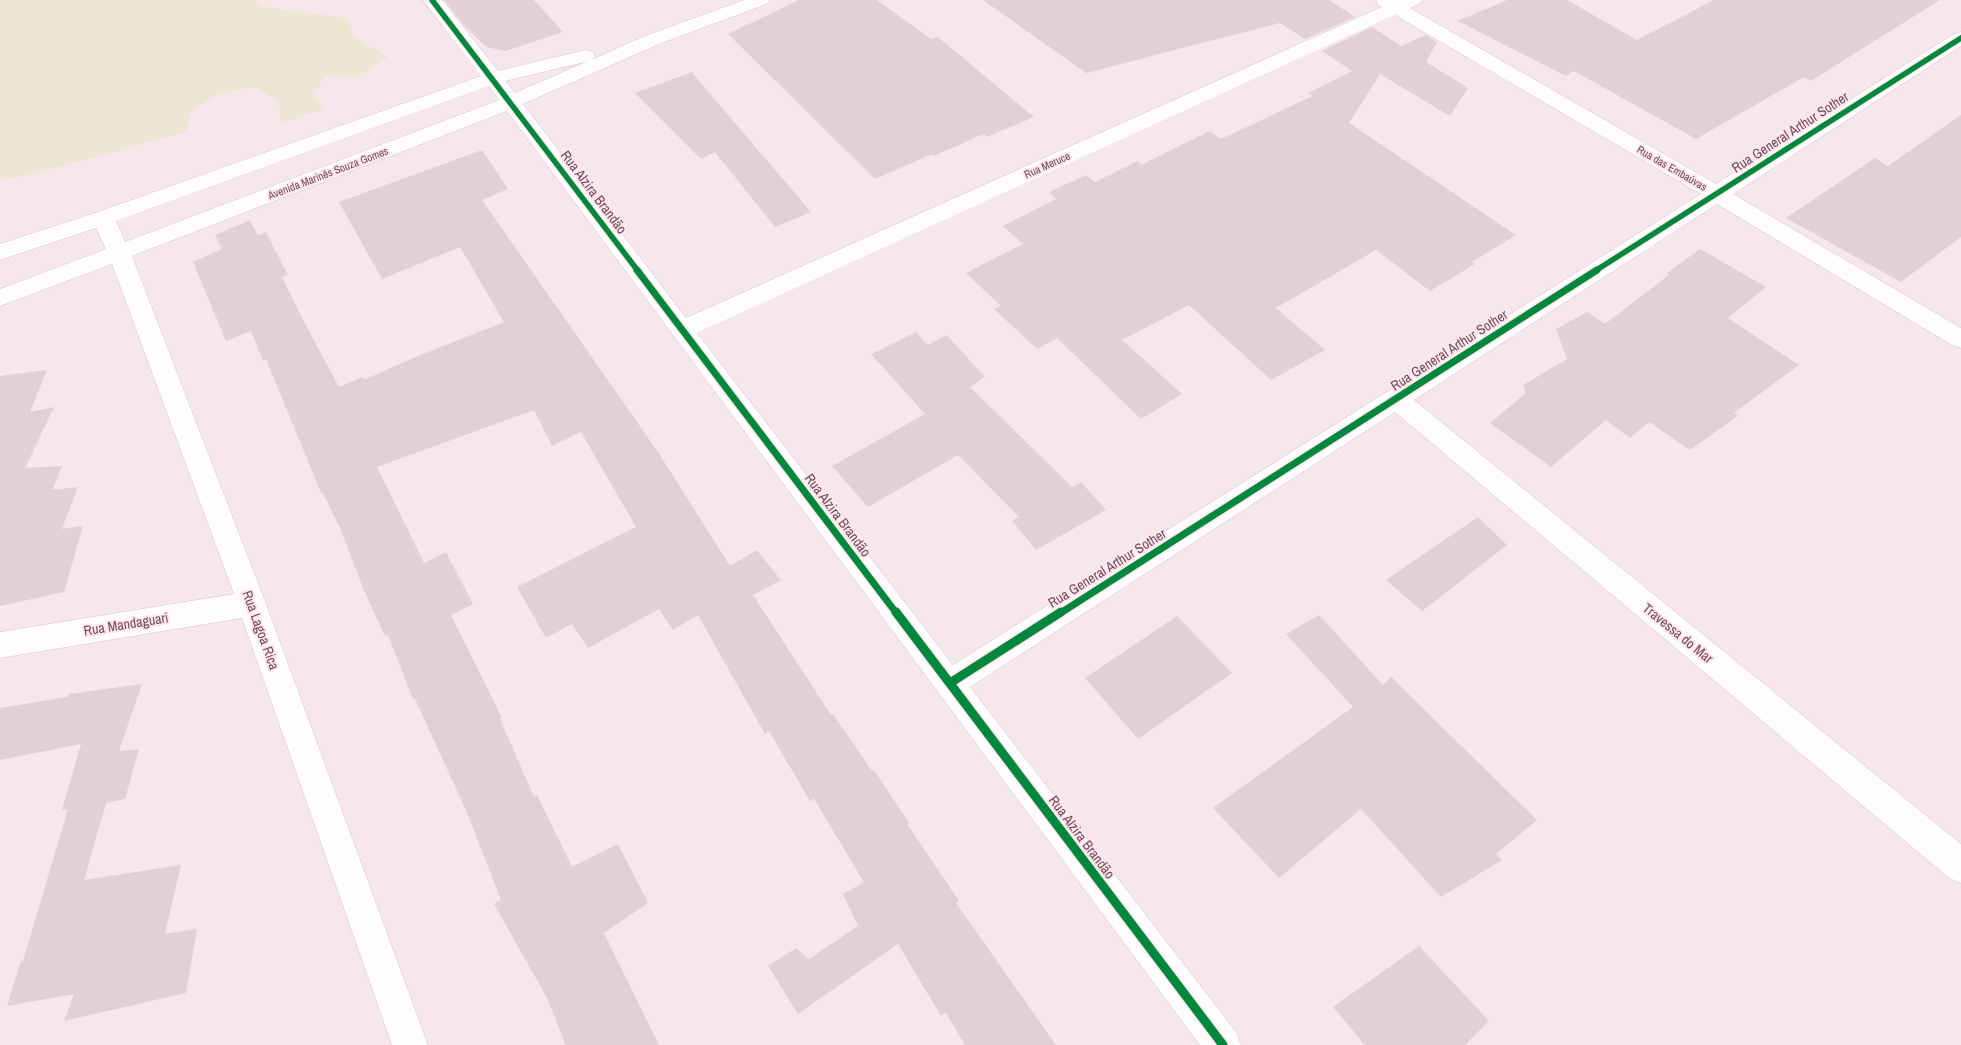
<svg xmlns="http://www.w3.org/2000/svg" width="1961" height="1045" font-family="'Archivo Narrow',sans-serif">
  <rect width="100%" height="100%" fill="#f6e8ea"/>
  <polygon fill="#efe5d3" points="0,0 251,0 263,7 347,18 355,37 388,57 357,77 326,75 313,94 323,109 282,123 278,101 255,87 221,93 192,110 186,132 33,174 0,180"/>
  <g fill="#e2d0d5">
    <polygon points="444,0 534,0 563,32 506,51 486,47 463,24"/>
    <polygon points="799,0 877,0 931,39 938,37 1034,117 987,137 983,134 934,156 932,154 875,179 728,34"/>
    <polygon points="983,0 1329,0 1355,17 1305,39 1280,23 1086,73"/>
    <polygon points="1507,0 1567,0 1637,40 1714,0 1940,0 1811,81 1804,77 1696,139 1574,71 1566,76 1458,21"/>
    <polygon points="1372,27 1401,46 1426,35 1437,42 1426,62 1468,88 1450,116 1380,74 1349,123 1516,235 1472,262 1475,264 1430,291 1376,250 1276,308 1325,350 1271,380 1189,305 1122,340 1182,394 1141,419 1057,338 1037,349 994,309 1001,306 966,273 1023,244 1003,226 1056,199 1049,192 1086,175 1095,182 1137,161 1141,165 1210,131 1221,139 1313,96 1308,93 1352,71 1322,51"/>
    <polygon points="692,72 700,82 811,212 775,227 715,152 701,159 635,93"/>
    <polygon points="1961,115 1961,237 1901,282 1786,218 1875,158 1888,166"/>
    <polygon points="482,150 508,189 482,200 658,452 730,566 757,550 781,580 753,595 831,715 833,714 872,771 874,770 909,823 907,824 959,901 956,903 1056,1045 965,1045 946,1013 941,1016 898,944 798,1014 768,966 796,948 809,959 858,926 843,894 864,882 814,799 810,801 769,731 765,734 698,615 673,630 659,609 588,648 572,624 546,638 517,587 636,527 581,432 552,446 534,410 377,467 424,563 446,552 473,604 451,615 502,718 500,719 534,797 537,795 572,867 618,844 648,903 604,933 659,1045 566,1045 546,996 494,904 501,900 466,810 415,699 413,699 388,635 385,636 363,588 340,528 323,493 321,493 266,359 263,361 251,331 226,341 193,262 222,249 215,235 250,220 258,236 266,232 288,275 282,277 302,318 339,387 362,377 364,380 413,358 504,322 460,247 382,279 339,202"/>
    <polygon points="1700,249 1766,287 1728,318 1799,365 1734,413 1738,416 1690,450 1649,422 1630,438 1606,420 1551,467 1490,423 1526,393 1523,385 1567,359 1556,329 1587,312 1605,324 1669,275 1667,273"/>
    <polygon points="916,332 927,345 947,335 985,377 970,387 1072,487 1081,482 1106,510 1036,550 1012,521 1019,517 958,455 868,507 832,466 925,414 871,354"/>
    <polygon points="47,370 30,412 54,407 25,468 62,466 52,490 78,487 62,529 83,526 64,592 0,606 0,376"/>
    <polygon points="1478,517 1507,545 1422,611 1386,580"/>
    <polygon points="1319,615 1383,685 1391,677 1537,820 1496,854 1502,860 1441,897 1361,809 1279,878 1213,808 1353,707 1286,634"/>
    <polygon points="1177,616 1232,673 1138,739 1085,678"/>
    <polygon points="142,684 119,751 139,749 125,799 106,803 84,880 181,865 165,934 197,929 186,993 64,1021 74,994 7,1006 21,961 23,961 68,809 62,810 81,744 0,760 0,708 68,697 69,694"/>
    <polygon points="1419,946 1489,1021 1465,1045 1365,1045 1333,1007"/>
  </g>
  <g fill="none" stroke-linecap="round" stroke-linejoin="round">
    <defs>
      <path id="minor" d="M423 0H442L498 71 585 50 592 52 595 56 593 59 645 36 744 0H770L767 4 659 44 523 104 686 318 1382 7 1378 5 1376 0H1422L1419 4 1410 8 1716 184 1954 34 1961 32V46L1733 194 1961 328V348L1952 345 1717 204 1414 400 1961 844V883L1949 878 1395 412 970 687 1236 1032 1241 1045H1200L507 111 132 256 266 604 428 1045H392L242 618 0 658V632L234 594 112 264 0 306V289L106 249 96 228 0 260V244L95 213 481 76ZM1395 15 1701 194 953 665 697 333ZM588 61 515 93 505 81 585 62ZM489 86 499 100 125 242 116 221Z"/>
    </defs>
    <use href="#minor" stroke="#d5c3c9" stroke-width="1"/>
    <use href="#minor" fill="#fefcfc" fill-rule="evenodd"/>
    <defs>
      <g id="cycleway-far2">
        <polyline points="432,0 638,271"/>
        <polyline points="1595,271 1961,38"/>
      </g>
      <g id="cycleway-far1">
        <polyline points="637,270 897,614"/>
        <polyline points="1059,614 1597,270"/>
      </g>
      <g id="cycleway">
        <polyline points="896,612 1223,1045"/>
        <polyline points="950,683 1061,612"/>
      </g>
    </defs>
    <use href="#cycleway-far2" stroke="#ffe8ec" stroke-width="8"/>
    <use href="#cycleway-far1" stroke="#ffe8ec" stroke-width="10"/>
    <use href="#cycleway" stroke="#ffe8ec" stroke-width="12"/>
    <use href="#cycleway-far2" stroke="#00873e" stroke-width="5.5"/>
    <use href="#cycleway-far1" stroke="#00873e" stroke-width="7"/>
    <use href="#cycleway" stroke="#00873e" stroke-width="9"/>
  </g>
  <g text-anchor="middle" stroke-width="4" stroke-linejoin="round" paint-order="stroke">
    <g font-size="11" fill="#73495a" stroke="#ffe8ec">
      <text transform="translate(1047 165) rotate(-24)" y="4">Rua Meruce</text>
      <text transform="translate(1672 168) rotate(30)" y="4">Rua das Embaúvas</text>
      <text transform="translate(328 173) rotate(-21)" y="4">Avenida Marinês Souza Gomes</text>
    </g>
    <g font-size="14" fill="#73495a" stroke="#ffe8ec">
      <text transform="translate(1790 132) rotate(-33)" y="5">Rua General Arthur Sother</text>
      <text transform="translate(594 192) rotate(53)" y="5">Rua Alzira Brandão</text>
      <text transform="translate(1449 350) rotate(-33)" y="5">Rua General Arthur Sother</text>
      <text transform="translate(838 515) rotate(53)" y="5">Rua Alzira Brandão</text>
      <text transform="translate(1107 568) rotate(-32)" y="5">Rua General Arthur Sother</text>
      <text transform="translate(126 624) rotate(-9)" y="5">Rua Mandaguari</text>
      <text transform="translate(261 630) rotate(70)" y="5">Rua Lagoa Rica</text>
      <text transform="translate(1678 633) rotate(39)" y="5">Travessa do Mar</text>
      <text transform="translate(1082 837) rotate(53)" y="5">Rua Alzira Brandão</text>
    </g>
  </g>
</svg>
